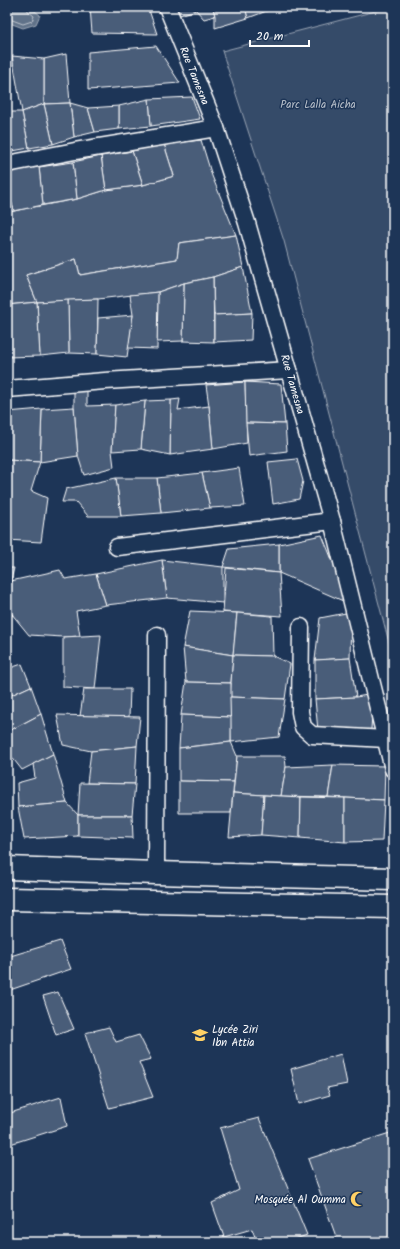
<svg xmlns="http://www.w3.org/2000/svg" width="400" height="1249" font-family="Kalam,sans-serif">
  <rect width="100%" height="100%" fill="#1d3557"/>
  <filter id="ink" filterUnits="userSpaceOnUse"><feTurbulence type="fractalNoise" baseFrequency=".025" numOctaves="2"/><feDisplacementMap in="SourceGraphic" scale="8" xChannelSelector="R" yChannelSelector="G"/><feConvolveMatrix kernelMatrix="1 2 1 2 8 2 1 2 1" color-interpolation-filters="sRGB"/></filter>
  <g filter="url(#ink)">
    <polygon fill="#364b69" stroke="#9aa5b4" points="391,7 393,7 393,658 284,241 222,51"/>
    <polygon fill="#617289" stroke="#a0aab8" points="7,7 30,7 40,15 36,24 23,28 7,22"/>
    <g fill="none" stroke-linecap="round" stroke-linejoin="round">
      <polyline stroke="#c0c7d0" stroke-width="1" points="7,18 23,24 32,21 34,16 28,11 27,7"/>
    </g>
    <g fill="#4a5d79" stroke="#fff">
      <polygon points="90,7 148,7 157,34 92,33"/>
      <polygon points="176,7 213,7 215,16 204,19 196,10 180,15"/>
      <polygon points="213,7 245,7 248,18 215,28 215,16"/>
      <polygon points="245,7 271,7 272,9 248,18"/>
      <polygon points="156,46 180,83 88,90 88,52"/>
      <polygon points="66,54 70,103 44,104 44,59"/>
      <polygon points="12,56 44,59 44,104 22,112"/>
      <polygon points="192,97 200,119 151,126 149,99"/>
      <polygon points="149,99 151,126 119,129 119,106"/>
      <polygon points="70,103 88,108 95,132 74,137"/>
      <polygon points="70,103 74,137 53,144 44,104"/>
      <polygon points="44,104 53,144 29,148 22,112"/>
      <polygon points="119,106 119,129 95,132 88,108"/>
      <polygon points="7,112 22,112 29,148 7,152"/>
      <polygon points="201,140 212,176 236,235 179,243 177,259 80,275 76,259 26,275 37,302 7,305 7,213 18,210 77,199 106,190 143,185 174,176 164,144"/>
      <polygon points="164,144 174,176 143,185 132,151"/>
      <polygon points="132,151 143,185 106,190 101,156"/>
      <polygon points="101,156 106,190 77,199 73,162"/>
      <polygon points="73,162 77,199 43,205 39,167"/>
      <polygon points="39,167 43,205 14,211 7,187 7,171"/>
      <polygon points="7,187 14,211 7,213"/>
      <polygon points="236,235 243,267 213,277 184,283 158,292 98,299 37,302 26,275 76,259 80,275 177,259 179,243"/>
      <polygon points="243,267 252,313 214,315 213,277"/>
      <polygon points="213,277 214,342 183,341 184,283"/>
      <polygon points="184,283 183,341 157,342 158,292"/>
      <polygon points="158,292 157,349 128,348 133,315 130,295"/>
      <polygon points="98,299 97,354 69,353 68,300"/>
      <polygon points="68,300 69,353 40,356 37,302"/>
      <polygon points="37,302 40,356 7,357 7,305"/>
      <polygon points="252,313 251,340 214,342 214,315"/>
      <polygon points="133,315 127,357 97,354 98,318"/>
      <polygon points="245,382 247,443 213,449 209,406 206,385"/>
      <polygon points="245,382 281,384 285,424 246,423"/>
      <polygon points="87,389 87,406 115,405 112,451 114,467 84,475 78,456 74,407 74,390"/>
      <polygon points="180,399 178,410 209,406 213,449 170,455 171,400"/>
      <polygon points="171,400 170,455 141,449 145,401"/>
      <polygon points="145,401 141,449 112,451 115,405"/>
      <polygon points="74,407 78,456 40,462 42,409"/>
      <polygon points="42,409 40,462 7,460 7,412"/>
      <polygon points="246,423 285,424 287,451 249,456"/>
      <polygon points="297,459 303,481 299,499 273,504 268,462"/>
      <polygon points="7,460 40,462 31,491 47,498 41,542 7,540"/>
      <polygon points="239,468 245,506 210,508 202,473"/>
      <polygon points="202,473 210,508 161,513 157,478"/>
      <polygon points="116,478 157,478 161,513 121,516"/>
      <polygon points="116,478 121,516 88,516 76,502 62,502 66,489"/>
      <polygon points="322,535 350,604 279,573 279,544"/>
      <polygon points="279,544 279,573 223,567 229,549"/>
      <polygon points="162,560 223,567 223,603 167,598"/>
      <polygon points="162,560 167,598 106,605 96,574"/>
      <polygon points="7,568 14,568 7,596"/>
      <polygon points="226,568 279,573 282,616 223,612"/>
      <polygon points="60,570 65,579 96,574 106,605 76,611 80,636 63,637 29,635 7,608 7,596 11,581"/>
      <polygon points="7,608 13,615 7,618"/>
      <polygon points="190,611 237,613 233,655 183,647"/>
      <polygon points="351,612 350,658 315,660 320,618"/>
      <polygon points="237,613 272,616 273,656 233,655"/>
      <polygon points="101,635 95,689 63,687 63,637"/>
      <polygon points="183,647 233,655 231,683 186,682"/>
      <polygon points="233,655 273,656 290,664 285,699 230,697"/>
      <polygon points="350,658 356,697 315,699 315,660"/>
      <polygon points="22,664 31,686 7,697 7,669"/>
      <polygon points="186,682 231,683 231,717 181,715"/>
      <polygon points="31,686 41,714 7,732 7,697"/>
      <polygon points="84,689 130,689 129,717 80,716"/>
      <polygon points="373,694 371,730 318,731 315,699 356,697"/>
      <polygon points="230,697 285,699 279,737 231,742"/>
      <polygon points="41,714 53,754 22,770 7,751 7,732"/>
      <polygon points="57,715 140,717 137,746 91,751 63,745"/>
      <polygon points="181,715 231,717 231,742 179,748"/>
      <polygon points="231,742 237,756 234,782 179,781 179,748"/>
      <polygon points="137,746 135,784 87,783 91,751"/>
      <polygon points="53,754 67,803 18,807 17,783 35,778 33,764"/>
      <polygon points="237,756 285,756 286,767 281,796 233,793"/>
      <polygon points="333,765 328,797 281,796 286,767"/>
      <polygon points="333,765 385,766 384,800 328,797"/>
      <polygon points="179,781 234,782 231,813 179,813"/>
      <polygon points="80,783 135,784 132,815 78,815"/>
      <polygon points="233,793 264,795 261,835 229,837"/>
      <polygon points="264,795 301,797 300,838 261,835"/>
      <polygon points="301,797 345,798 345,842 300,838"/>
      <polygon points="345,798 384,800 382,841 345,842"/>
      <polygon points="67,803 78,815 78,836 24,839 18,807"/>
      <polygon points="78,815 132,815 133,838 78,836"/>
      <polygon points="60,941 71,969 7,991 7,957"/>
      <polygon points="58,992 74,1029 56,1035 43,996"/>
      <polygon points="109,1027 116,1042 139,1035 151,1059 139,1062 153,1097 109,1108 85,1033"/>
      <polygon points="341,1054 347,1084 327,1088 330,1095 299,1104 291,1069"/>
      <polygon points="61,1097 67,1126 7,1145 7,1114"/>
      <polygon points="259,1118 307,1235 287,1242 257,1242 252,1229 224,1237 212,1203 239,1190 220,1128"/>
      <polygon points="393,1132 393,1238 385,1242 338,1242 308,1159"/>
    </g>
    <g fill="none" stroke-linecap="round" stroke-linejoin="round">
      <defs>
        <g id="minor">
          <path id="s1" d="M167 7 216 128 247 223 332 521 393 769"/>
          <polyline points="7,164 75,151 216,128"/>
          <polyline points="7,389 105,381 289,370"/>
          <polyline points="117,547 332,521"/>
          <polyline points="301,627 300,712 303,727 312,735 386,739"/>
          <polyline points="156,873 157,635"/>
        </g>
        <g id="primary">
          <polyline points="7,868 156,873 393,879"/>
          <polyline points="7,899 393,907"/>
        </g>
      </defs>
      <use href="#minor" stroke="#fff" stroke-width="19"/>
      <use href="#primary" stroke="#fff" stroke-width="25"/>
      <use href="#minor" stroke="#1d3557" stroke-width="16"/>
      <use href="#primary" stroke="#1d3557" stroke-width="22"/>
    </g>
  </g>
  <defs>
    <symbol id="school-bare" viewBox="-9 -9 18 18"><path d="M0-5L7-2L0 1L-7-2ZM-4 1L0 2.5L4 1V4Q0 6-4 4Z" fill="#ffd166" stroke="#1d3557" stroke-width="2.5" paint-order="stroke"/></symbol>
    <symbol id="mosque-bare" viewBox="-9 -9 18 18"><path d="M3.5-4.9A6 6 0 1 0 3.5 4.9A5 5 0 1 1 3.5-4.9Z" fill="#ffd166" stroke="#1d3557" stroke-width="2.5" paint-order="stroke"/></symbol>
  </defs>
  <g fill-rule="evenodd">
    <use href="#school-bare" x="189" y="1024" width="22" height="22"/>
    <use href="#mosque-bare" x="347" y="1188" width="22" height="22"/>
  </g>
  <g text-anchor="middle" stroke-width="3" stroke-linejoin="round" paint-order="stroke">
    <g font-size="11" fill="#fff" stroke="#1d3557">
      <text dy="4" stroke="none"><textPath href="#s1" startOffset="74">Rue Tamesna</textPath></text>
      <text dy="4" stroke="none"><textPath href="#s1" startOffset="398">Rue Tamesna</textPath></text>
    </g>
    <g font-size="11" fill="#b9c0ca" stroke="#1d3557">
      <text x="318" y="108">Parc Lalla Aicha</text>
    </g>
    <g font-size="11" fill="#fff" stroke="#1d3557" text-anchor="start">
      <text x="212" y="1033">Lycée Ziri<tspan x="212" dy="13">Ibn Attia</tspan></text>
      <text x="346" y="1203" text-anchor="end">Mosquée Al Oumma</text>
    </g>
  </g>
  <rect width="400" height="1249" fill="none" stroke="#1d3557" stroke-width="24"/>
  <rect x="12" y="12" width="376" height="1225" fill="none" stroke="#fff" stroke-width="1.5" filter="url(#ink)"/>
  <path d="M250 40v6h59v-6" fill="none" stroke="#ffffff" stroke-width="2"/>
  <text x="256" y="40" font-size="12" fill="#ffffff" stroke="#1d3557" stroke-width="3" paint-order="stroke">20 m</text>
</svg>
